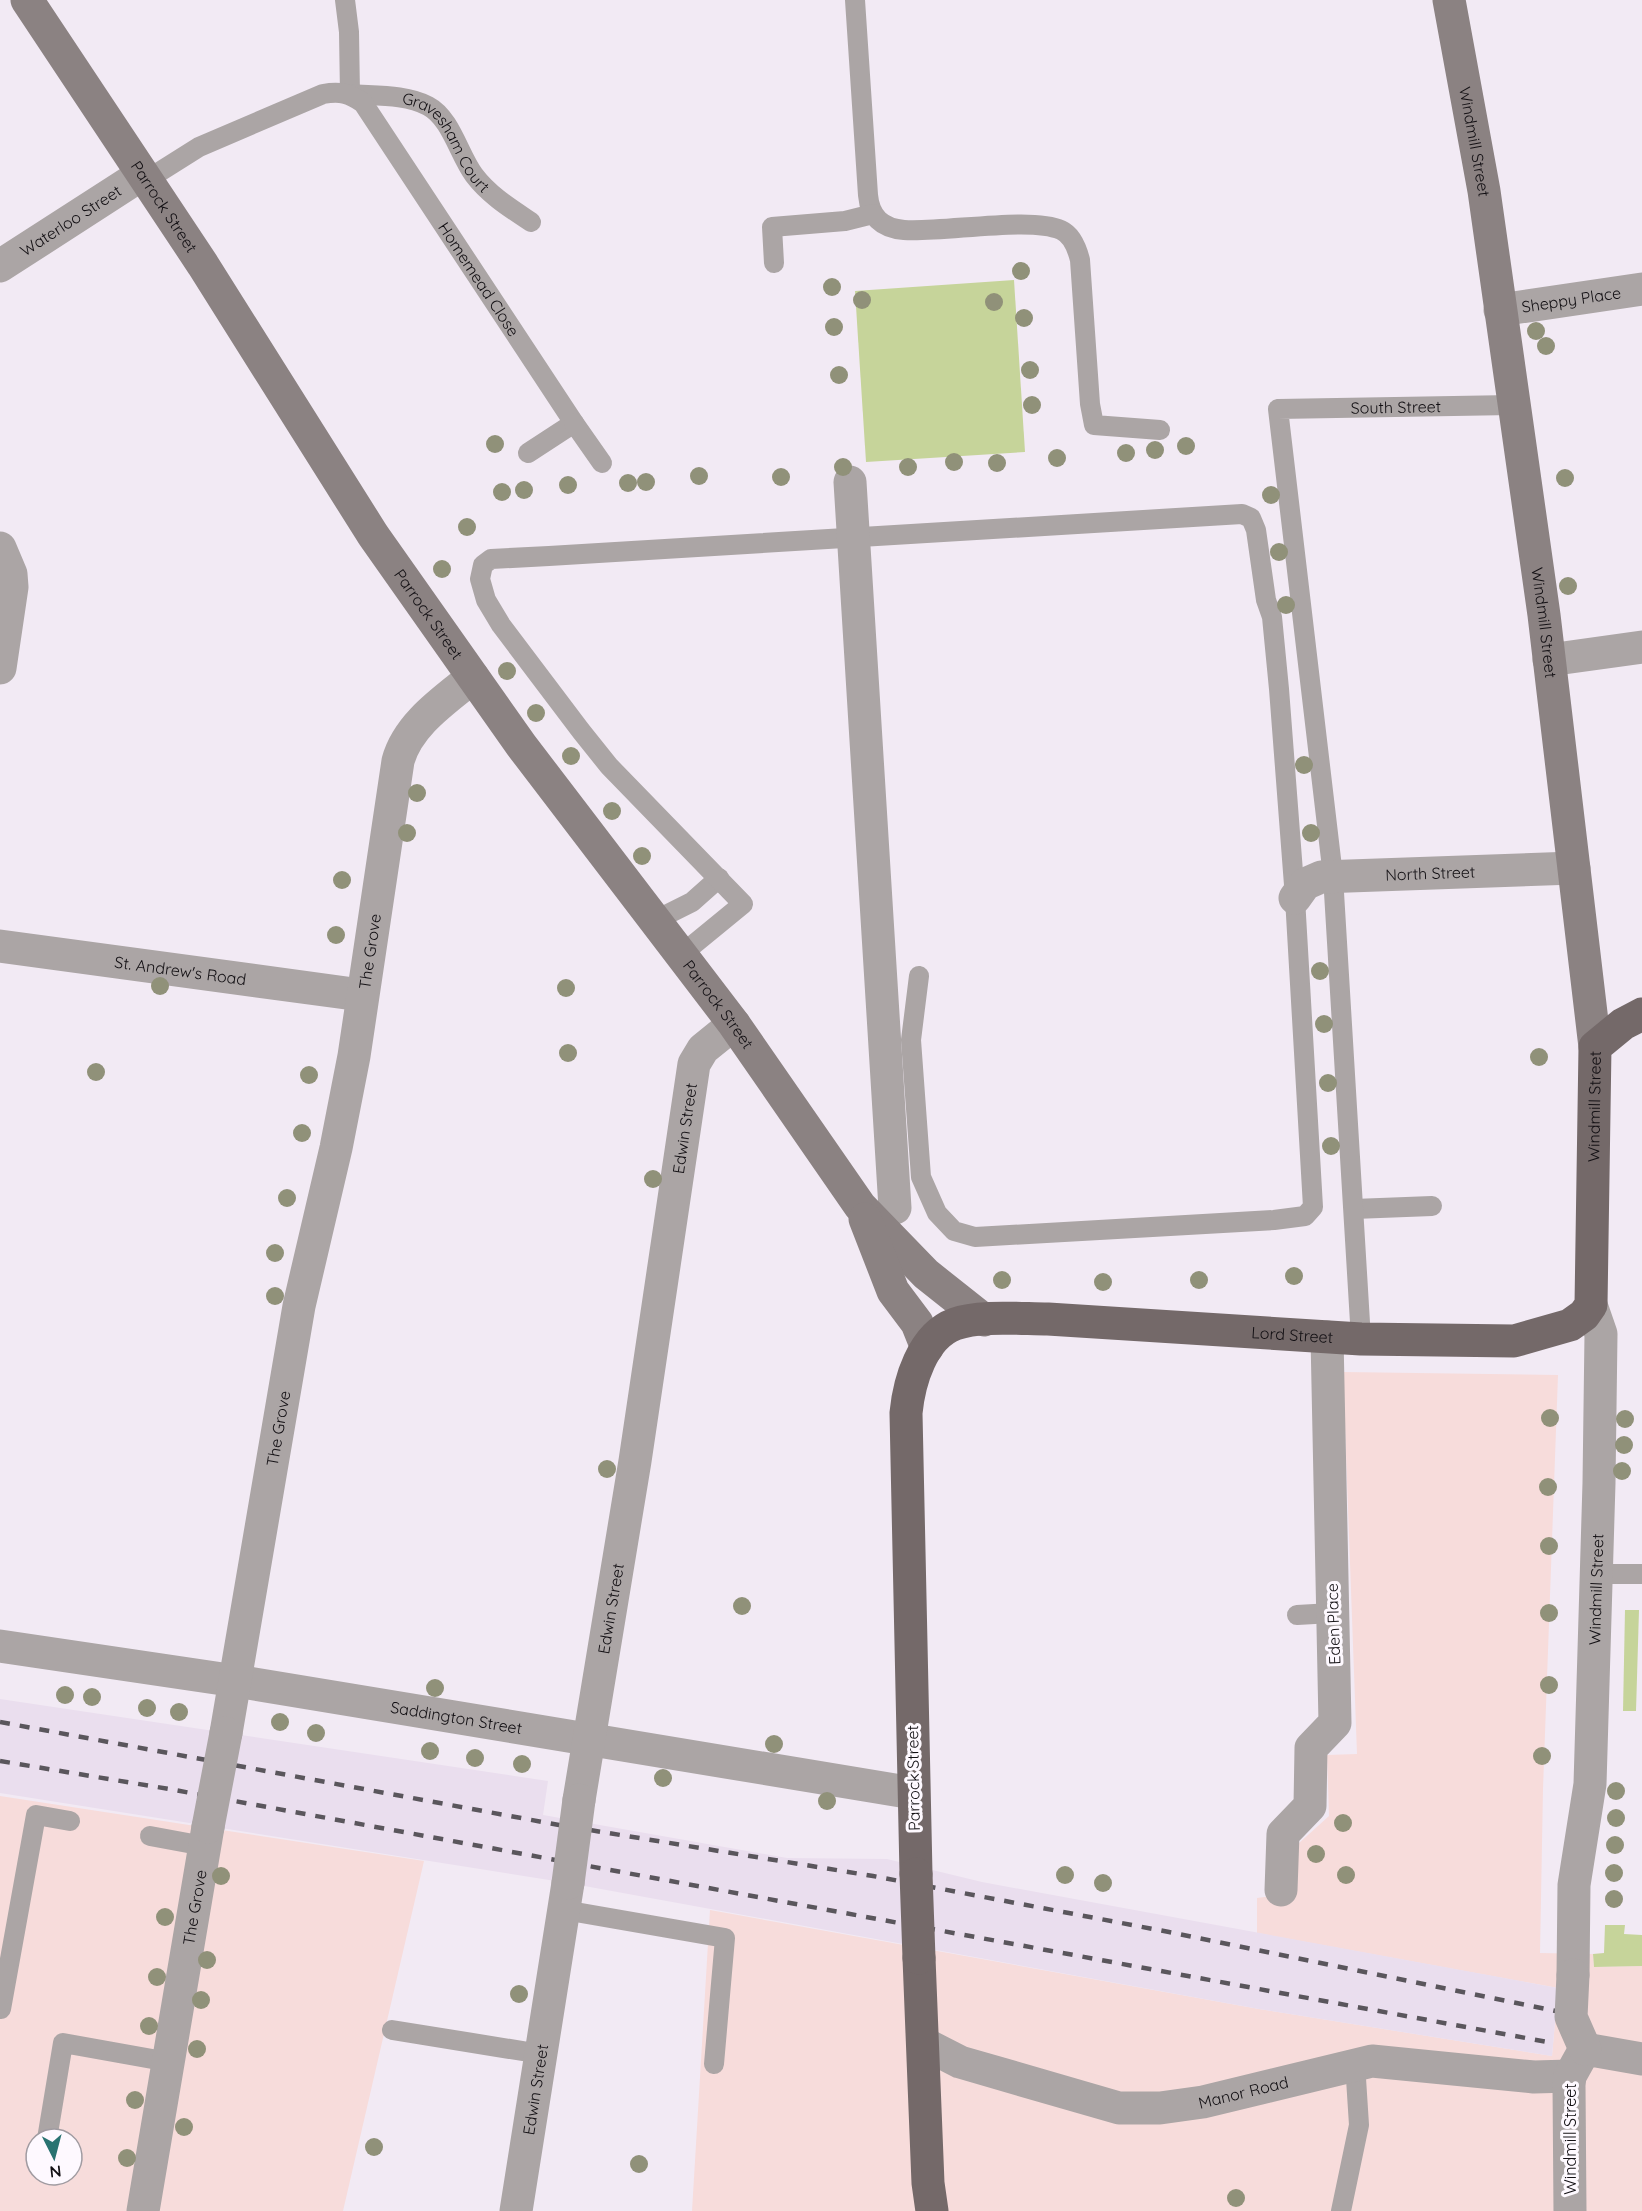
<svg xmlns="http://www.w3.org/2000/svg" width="1642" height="2211" font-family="Quicksand,sans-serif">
  <rect width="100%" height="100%" fill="#f2eaf4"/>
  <g fill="#f7dcdb" fill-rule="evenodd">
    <polygon points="1343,1372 1558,1375 1543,1789 1540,1953 1593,1954 1594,1967 1642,1966 1642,2211 692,2211 710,1910 1259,2009 1552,2056 1558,1988 1257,1933 1257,1898 1296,1893 1298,1844 1329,1816 1327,1755 1357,1754"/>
    <path d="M0 1796 424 1861 343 2211H0ZM36 2139H72V2175H36Z"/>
  </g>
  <polygon fill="#eadeee" points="0,1699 548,1781 543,1815 787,1858 887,1859 982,1882 1558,1988 1552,2056 1259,2009 568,1883 0,1793"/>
  <g fill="#c6d49a">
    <polygon points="1014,280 1025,452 866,462 855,291"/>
    <polygon points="1625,1610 1639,1610 1636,1711 1623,1711"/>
    <polygon points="1605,1925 1625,1925 1624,1934 1642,1935 1642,1966 1594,1967 1593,1954 1604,1953"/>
  </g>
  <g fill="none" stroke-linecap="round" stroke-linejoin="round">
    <g stroke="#aba5a5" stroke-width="20">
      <polyline points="345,0 349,32 350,94"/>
      <path d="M855 0 868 195C870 217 882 228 904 230 942 233 1031 216 1061 230 1072 235 1077 248 1080 260L1090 404 1094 425 1160 430"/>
      <path id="s1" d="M350 94C374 96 406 94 428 106 451 118 459 155 474 175 489 195 510 208 531 222"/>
      <path id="s2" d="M145 181 199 147 323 94C340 91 349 93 363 103L574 423 528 453"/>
      <polyline points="774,263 772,227 845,221 873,214"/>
      <polyline points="574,423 602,463"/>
      <polyline points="656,920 692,902 719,878"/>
      <polyline points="682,954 743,904 609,766 581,731 501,625 486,600 480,579 483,565 491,559 549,556 1242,514 1251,518 1256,530 1266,600 1272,617 1279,689 1295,898 1313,1207 1305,1216 1274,1220 975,1237 954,1231 937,1213 921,1177 911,1040 919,976"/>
      <polyline points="1354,1209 1432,1206"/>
      <path id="s3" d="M1361 1339 1333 876 1278 409 1512 405"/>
      <polyline points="1596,1574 1642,1574"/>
      <polyline points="1297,1615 1332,1613"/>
      <polyline points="150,1836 204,1846"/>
      <polyline points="564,1910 725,1938 714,2064"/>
      <polyline points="1,2009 36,1815 70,1821"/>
      <polyline points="392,2030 541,2054"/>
      <polyline points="47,2139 63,2043 169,2062"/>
      <polyline points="1341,2211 1359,2125 1355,2063"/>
    </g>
    <g stroke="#aba5a5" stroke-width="33">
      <path id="s4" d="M0 266 141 175"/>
      <path id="s5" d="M1500 310 1642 289"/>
      <polyline points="850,482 895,1208"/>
      <polyline points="0,548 11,574 12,587 0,668"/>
      <polyline points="1549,660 1642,647"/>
      <path id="s6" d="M1295 898 1305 884 1321 877 1574 868"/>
      <path id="s7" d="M0 946 361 995"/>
      <path id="s8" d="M0 1646 236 1681 913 1793"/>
      <path id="s9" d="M226 1733 299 1306 336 1148 354 1056 398 761C408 724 445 700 473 677"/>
      <path id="s10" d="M579 1800 635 1461 694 1064 703 1049 734 1024"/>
      <polyline points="1281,1890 1283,1834 1310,1806 1311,1748 1335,1723 1327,1337"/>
      <path id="s11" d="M1573 1975 1574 1885 1590 1784 1599 1483 1601 1334 1591 1305"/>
      <path id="s12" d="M923 2043 960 2062 1119 2108H1160L1203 2102 1372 2061 1534 2077 1570 2076"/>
      <path id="s13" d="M143 2211 208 1827"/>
      <path id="s14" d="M516 2211 568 1883"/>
      <polyline points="1570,2211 1569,2085 1570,2076 1585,2049 1642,2059"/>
    </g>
    <g stroke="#8b8282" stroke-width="33">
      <path id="s15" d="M27 0 203 265 373 535 521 745 734 1024 860 1206 926 1274 984 1320"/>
      <path id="s16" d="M1449 0 1484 191 1544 615 1595 1047"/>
      <polyline points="865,1219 893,1291 917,1323 927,1348"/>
    </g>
    <g stroke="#746969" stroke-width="33">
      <path id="s17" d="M916 1874 906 1413C909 1382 922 1336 955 1324 979 1315 1021 1319 1048 1319L1361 1339 1514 1341 1570 1325 1584 1315 1591 1305 1595 1047 1623 1024 1642 1014"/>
      <polyline points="919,1958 928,2183 932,2211"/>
    </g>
    <g stroke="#5a565c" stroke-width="4.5" stroke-dasharray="10 10" stroke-linecap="butt">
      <polyline points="0,1722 559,1825 873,1876 1169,1932 1556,2011"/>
      <polyline points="0,1761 169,1789 1553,2043"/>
    </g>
    <g stroke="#aba5a5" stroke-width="33">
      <polyline points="208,1827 226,1733"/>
      <polyline points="568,1883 579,1800"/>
      <polyline points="1573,1975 1571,2017 1585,2049"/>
    </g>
    <polyline stroke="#746969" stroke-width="33" points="916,1874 919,1958"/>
  </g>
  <g fill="#909179">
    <circle cx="1021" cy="271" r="9"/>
    <circle cx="832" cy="287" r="9"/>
    <circle cx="862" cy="300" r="9"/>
    <circle cx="994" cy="302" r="9"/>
    <circle cx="1024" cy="318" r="9"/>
    <circle cx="834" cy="327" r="9"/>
    <circle cx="1536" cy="331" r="9"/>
    <circle cx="1546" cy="346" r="9"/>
    <circle cx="1030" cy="370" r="9"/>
    <circle cx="839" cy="375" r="9"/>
    <circle cx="1032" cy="405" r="9"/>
    <circle cx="495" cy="444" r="9"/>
    <circle cx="1186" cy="446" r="9"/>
    <circle cx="1155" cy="450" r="9"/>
    <circle cx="1126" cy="453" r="9"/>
    <circle cx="1057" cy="458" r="9"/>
    <circle cx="954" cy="462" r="9"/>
    <circle cx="997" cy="463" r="9"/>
    <circle cx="843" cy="467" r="9"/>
    <circle cx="908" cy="467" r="9"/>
    <circle cx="699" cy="476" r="9"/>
    <circle cx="781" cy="477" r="9"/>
    <circle cx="1565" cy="478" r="9"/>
    <circle cx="646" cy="482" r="9"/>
    <circle cx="628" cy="483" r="9"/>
    <circle cx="568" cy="485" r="9"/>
    <circle cx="524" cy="490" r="9"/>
    <circle cx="502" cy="492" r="9"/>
    <circle cx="1271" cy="495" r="9"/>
    <circle cx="467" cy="527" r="9"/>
    <circle cx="1279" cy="552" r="9"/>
    <circle cx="442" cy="569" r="9"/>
    <circle cx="1568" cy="586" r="9"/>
    <circle cx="1286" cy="605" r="9"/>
    <circle cx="507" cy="671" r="9"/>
    <circle cx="536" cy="713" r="9"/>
    <circle cx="571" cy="756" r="9"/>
    <circle cx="1304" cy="765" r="9"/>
    <circle cx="417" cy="793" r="9"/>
    <circle cx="612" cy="811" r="9"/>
    <circle cx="407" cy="833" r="9"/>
    <circle cx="1311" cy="833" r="9"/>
    <circle cx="642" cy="856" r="9"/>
    <circle cx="342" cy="880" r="9"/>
    <circle cx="336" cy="935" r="9"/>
    <circle cx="1320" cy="971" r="9"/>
    <circle cx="160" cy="986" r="9"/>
    <circle cx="566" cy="988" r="9"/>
    <circle cx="1324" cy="1024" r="9"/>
    <circle cx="568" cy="1053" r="9"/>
    <circle cx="1539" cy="1057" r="9"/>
    <circle cx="96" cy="1072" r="9"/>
    <circle cx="309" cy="1075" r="9"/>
    <circle cx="1328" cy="1083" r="9"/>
    <circle cx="302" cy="1133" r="9"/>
    <circle cx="1331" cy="1146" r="9"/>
    <circle cx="653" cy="1179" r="9"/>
    <circle cx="287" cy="1198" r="9"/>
    <circle cx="275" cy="1253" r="9"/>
    <circle cx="1294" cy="1276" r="9"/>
    <circle cx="1002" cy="1280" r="9"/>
    <circle cx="1199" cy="1280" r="9"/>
    <circle cx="1103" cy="1282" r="9"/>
    <circle cx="275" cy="1296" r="9"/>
    <circle cx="1550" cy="1418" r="9"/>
    <circle cx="1625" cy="1419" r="9"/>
    <circle cx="1624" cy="1445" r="9"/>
    <circle cx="607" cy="1469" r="9"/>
    <circle cx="1622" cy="1471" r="9"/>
    <circle cx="1548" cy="1487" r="9"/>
    <circle cx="1549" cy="1546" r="9"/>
    <circle cx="742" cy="1606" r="9"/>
    <circle cx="1549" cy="1613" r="9"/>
    <circle cx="1549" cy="1685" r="9"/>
    <circle cx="435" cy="1688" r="9"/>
    <circle cx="65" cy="1695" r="9"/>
    <circle cx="92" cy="1697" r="9"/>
    <circle cx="147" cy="1708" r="9"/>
    <circle cx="179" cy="1712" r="9"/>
    <circle cx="280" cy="1722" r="9"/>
    <circle cx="316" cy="1733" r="9"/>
    <circle cx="774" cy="1744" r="9"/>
    <circle cx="430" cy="1751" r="9"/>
    <circle cx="1542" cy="1756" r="9"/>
    <circle cx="475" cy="1758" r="9"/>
    <circle cx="522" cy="1764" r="9"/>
    <circle cx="663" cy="1778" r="9"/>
    <circle cx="1616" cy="1791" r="9"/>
    <circle cx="827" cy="1801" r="9"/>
    <circle cx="1616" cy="1818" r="9"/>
    <circle cx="1343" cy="1823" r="9"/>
    <circle cx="1615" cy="1845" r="9"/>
    <circle cx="1316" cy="1854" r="9"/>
    <circle cx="1614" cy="1873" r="9"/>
    <circle cx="1065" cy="1875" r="9"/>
    <circle cx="1346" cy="1875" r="9"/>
    <circle cx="221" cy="1876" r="9"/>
    <circle cx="1103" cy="1883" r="9"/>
    <circle cx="1614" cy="1899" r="9"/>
    <circle cx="165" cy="1917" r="9"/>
    <circle cx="207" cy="1960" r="9"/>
    <circle cx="157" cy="1977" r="9"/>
    <circle cx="519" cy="1994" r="9"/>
    <circle cx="201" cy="2000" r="9"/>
    <circle cx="149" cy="2026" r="9"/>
    <circle cx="197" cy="2049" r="9"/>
    <circle cx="135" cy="2100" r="9"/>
    <circle cx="184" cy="2127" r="9"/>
    <circle cx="374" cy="2147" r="9"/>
    <circle cx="127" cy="2158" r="9"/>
    <circle cx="639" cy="2164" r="9"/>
    <circle cx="1236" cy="2198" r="9"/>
  </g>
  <g text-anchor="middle" stroke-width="6" stroke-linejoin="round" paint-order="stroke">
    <g font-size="16" fill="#120f13" stroke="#fef9ff">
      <text dy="6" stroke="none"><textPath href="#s16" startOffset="144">Windmill Street</textPath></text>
      <text dy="6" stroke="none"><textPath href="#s1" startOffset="118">Gravesham Court</textPath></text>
      <text dy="6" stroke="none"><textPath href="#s15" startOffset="248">Parrock Street</textPath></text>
      <text dy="6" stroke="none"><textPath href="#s4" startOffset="84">Waterloo Street</textPath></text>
      <text dy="6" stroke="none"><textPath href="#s2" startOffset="452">Homemead Close</textPath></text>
      <text dy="6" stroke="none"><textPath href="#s5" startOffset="72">Sheppy Place</textPath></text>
      <text dy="6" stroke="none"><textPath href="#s3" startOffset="1052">South Street</textPath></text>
      <text dy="6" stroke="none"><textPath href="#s15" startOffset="734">Parrock Street</textPath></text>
      <text dy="6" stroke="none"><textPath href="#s16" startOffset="630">Windmill Street</textPath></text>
      <text dy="6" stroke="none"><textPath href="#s6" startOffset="144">North Street</textPath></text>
      <text dy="6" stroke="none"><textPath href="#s9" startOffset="795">The Grove</textPath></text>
      <text dy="6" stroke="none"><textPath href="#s7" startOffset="182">St. Andrew's Road</textPath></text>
      <text dy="6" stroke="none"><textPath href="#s15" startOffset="1220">Parrock Street</textPath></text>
      <text dy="6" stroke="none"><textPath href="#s17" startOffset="1414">Windmill Street</textPath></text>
      <text dy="6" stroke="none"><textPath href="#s10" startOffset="680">Edwin Street</textPath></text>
      <text dy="6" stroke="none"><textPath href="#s17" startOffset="906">Lord Street</textPath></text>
      <text dy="6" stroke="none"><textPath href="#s9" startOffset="309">The Grove</textPath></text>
      <text dy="6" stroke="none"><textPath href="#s11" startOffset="387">Windmill Street</textPath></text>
      <text dy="6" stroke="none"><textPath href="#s10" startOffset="194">Edwin Street</textPath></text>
      <text transform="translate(1333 1624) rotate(-92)" y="6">Eden Place</text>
      <text dy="6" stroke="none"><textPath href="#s8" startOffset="462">Saddington Street</textPath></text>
      <text transform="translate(913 1778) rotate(-91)" y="6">Parrock Street</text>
      <text dy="6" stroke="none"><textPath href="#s13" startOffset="308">The Grove</textPath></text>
      <text dy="6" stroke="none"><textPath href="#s14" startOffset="123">Edwin Street</textPath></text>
      <text dy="6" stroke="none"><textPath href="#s12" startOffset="333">Manor Road</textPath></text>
      <text transform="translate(1570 2139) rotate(-90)" y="6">Windmill Street</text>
    </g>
  </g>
  <g transform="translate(54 2157) rotate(174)"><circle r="28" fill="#fef9ff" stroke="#a09ba1" stroke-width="1.5"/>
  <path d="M0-4.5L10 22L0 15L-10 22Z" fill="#297371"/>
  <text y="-9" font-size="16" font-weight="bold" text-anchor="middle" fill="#120f13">N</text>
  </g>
</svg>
